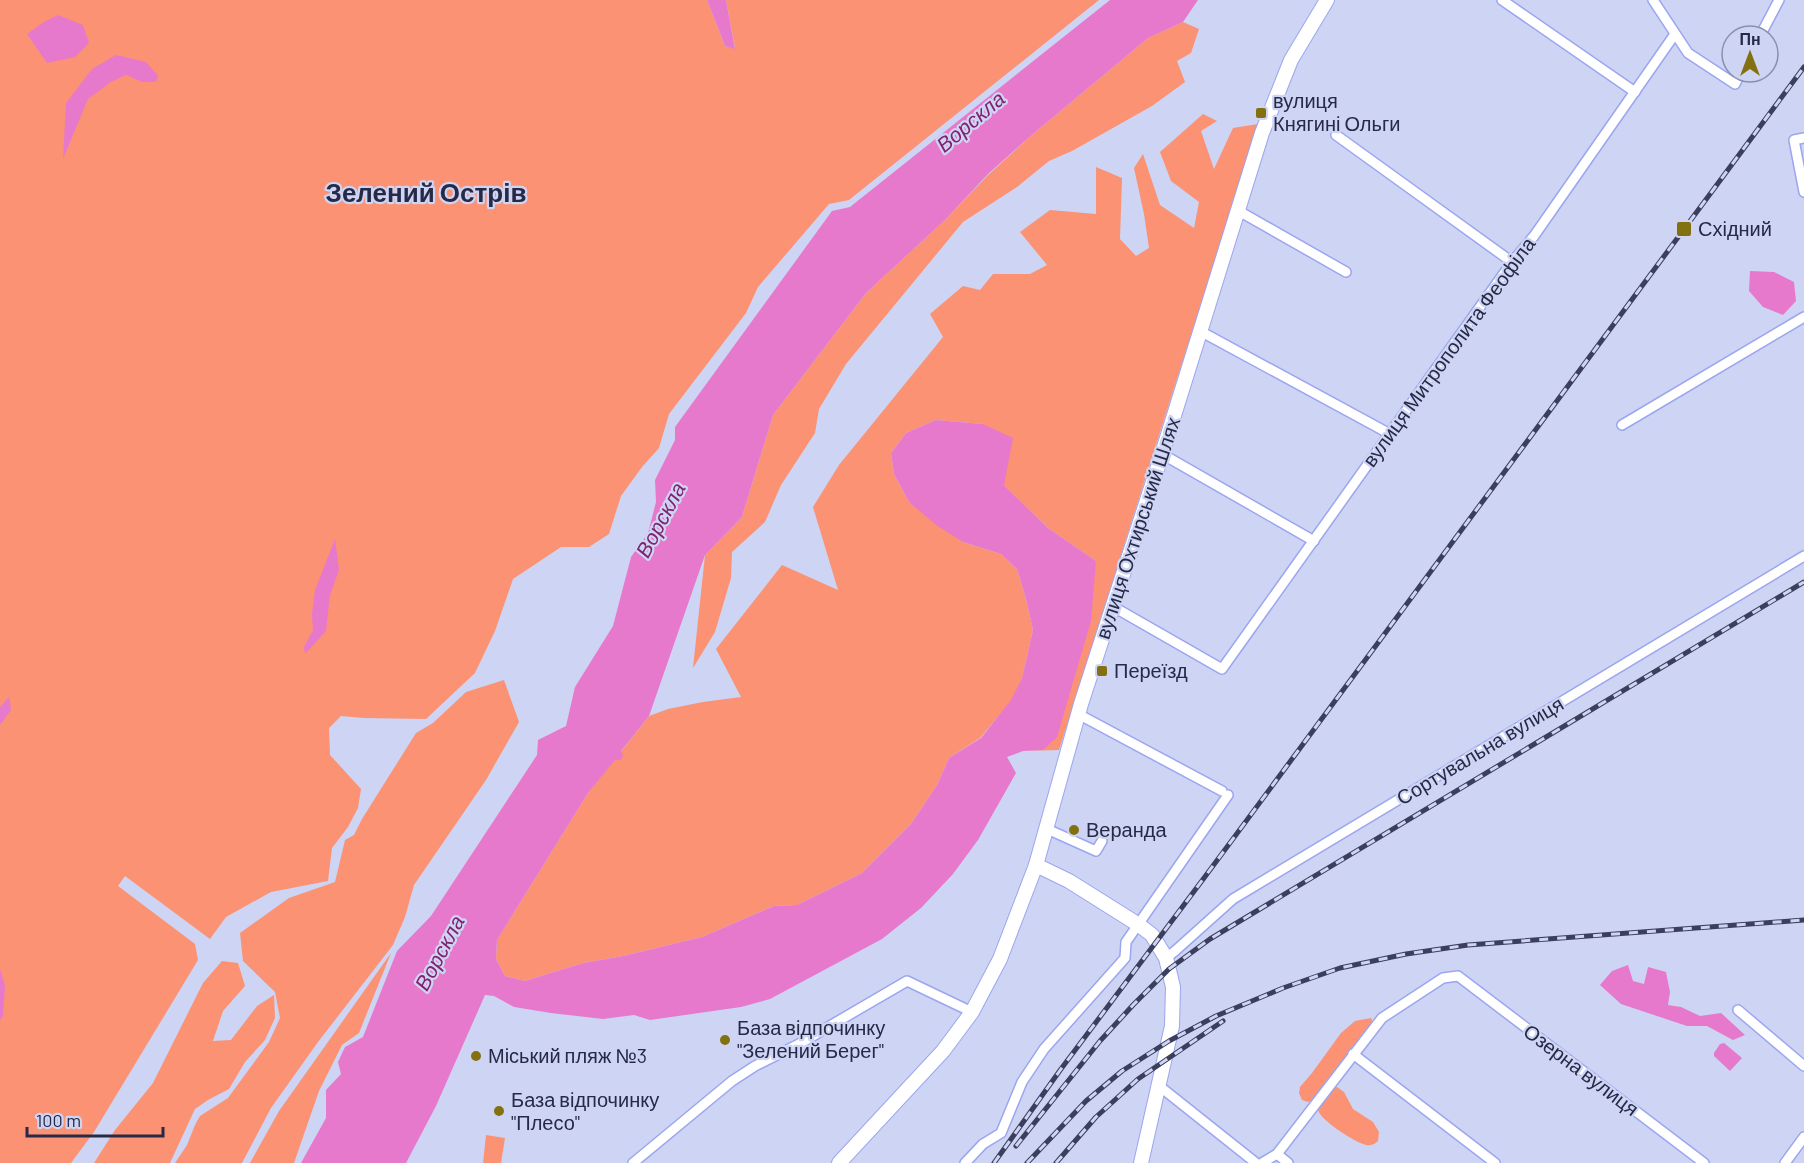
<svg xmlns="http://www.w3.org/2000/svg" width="1804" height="1163" font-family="Barlow,sans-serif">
  <rect width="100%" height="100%" fill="#ced4f3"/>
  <g fill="#fb9273">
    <polygon points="0,0 707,0 725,46 735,48 726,0 1099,0 849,200 829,204 758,287 746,313 669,414 659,448 642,467 621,496 609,534 589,547 561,547 513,579 495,631 475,673 426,719 364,718 341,716 329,728 330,755 361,789 358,808 348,827 332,848 328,881 271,892 226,917 210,939 125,876 118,886 195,944 198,960 94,1132 71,1163 0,1163"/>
    <polygon points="1183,22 1199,29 1191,53 1177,61 1185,82 1152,106 1072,151 1049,161 1017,187 963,222 846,364 819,409 815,433 781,485 765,522 732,552 731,578 715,632 693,668 705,555 742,517 773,415 866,293 946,219 988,175 1033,134 1148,38"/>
    <polygon points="1203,114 1217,121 1201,131 1214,169 1233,128 1258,124 1059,750 1023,751 1043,750 1096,561 1048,528 1004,485 983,424 936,420 906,433 891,453 894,474 909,502 963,542 1001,554 1017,569 1026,599 1033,630 1022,678 1012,700 980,738 949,758 937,785 911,824 862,873 797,905 774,906 702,937 623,956 583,963 525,981 505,976 496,959 497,940 588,793 649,716 668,709 703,702 741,697 716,649 782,565 838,590 813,507 839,465 943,337 930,314 963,286 980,290 993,274 1030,274 1047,265 1020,232 1050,210 1096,214 1096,167 1122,178 1120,239 1136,256 1149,248 1144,214 1134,168 1143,154 1160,205 1194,228 1199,202 1171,181 1160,152"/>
    <polygon points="504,680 519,722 486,780 414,885 405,917 393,945 318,1042 271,1108 242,1163 175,1163 187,1145 195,1125 200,1116 228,1098 269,1042 280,1018 275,992 243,961 240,933 289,898 335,882 345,840 354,835 362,819 416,733 433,723 466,692"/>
    <polygon points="391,953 359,1033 342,1045 319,1091 294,1163 250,1163 279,1111"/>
    <polygon points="222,961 238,963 245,986 223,1011 213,1041 231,1040 257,1006 274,995 275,1018 265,1040 245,1062 229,1089 208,1100 195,1109 170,1163 94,1163 115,1130 153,1083 203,983"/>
    <polygon points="1371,1018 1374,1025 1314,1100 1308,1102 1302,1100 1299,1093 1300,1087 1312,1073 1341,1033 1355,1021"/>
    <path d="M1337 1087 1344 1092 1353 1109 1373 1122 1379 1132 1378 1141C1375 1144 1371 1146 1366 1145 1356 1143 1316 1118 1318 1108 1320 1101 1328 1094 1332 1088Z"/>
    <polygon points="486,1135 505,1138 501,1163 483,1163"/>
  </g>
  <g fill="#e679cc">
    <polygon points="707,0 726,0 735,49 725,46"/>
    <polygon points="1110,0 1198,0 1183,22 1148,38 1033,134 988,174 946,219 866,293 773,415 742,517 705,555 649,716 621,751 623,755 621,760 615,760 588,793 497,940 496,959 505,976 525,981 583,963 623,956 702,937 774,906 797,905 862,873 911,824 937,785 949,758 981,738 1011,700 1022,678 1033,630 1026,599 1017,569 1001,554 963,542 936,525 909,502 894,474 891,453 906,433 936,420 983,424 1013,438 1004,485 1048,528 1096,561 1091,621 1057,737 1043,750 1023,751 1007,757 1016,773 978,840 953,874 921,908 882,939 770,999 741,1007 650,1020 634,1015 603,1019 551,1013 514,1007 494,996 485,995 436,1106 406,1163 301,1163 326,1118 326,1090 341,1074 338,1062 345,1047 363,1037 397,951 431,916 537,755 538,740 566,726 575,687 613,626 631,557 648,533 656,502 655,480 675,440 675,427 832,211 850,207"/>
    <polygon points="58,15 83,25 89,43 75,57 47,63 27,34 44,22"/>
    <polygon points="116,55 146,62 158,76 156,82 142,82 126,75 111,82 88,99 63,159 66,103 92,69"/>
    <polygon points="1750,271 1774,272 1794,282 1796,301 1783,315 1763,307 1749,291"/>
    <polygon points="335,539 339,570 330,595 326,631 305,654 304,647 313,630 312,614 315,590"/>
    <polygon points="9,697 11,710 0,725 0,707"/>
    <polygon points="1628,965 1633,981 1644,984 1648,967 1666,972 1670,992 1668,1005 1681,1007 1700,1016 1721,1013 1745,1035 1733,1040 1707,1026 1687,1026 1621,1004 1600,985 1612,971"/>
    <polygon points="0,969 5,986 3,1016 0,1020"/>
    <polygon points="1724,1043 1742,1058 1730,1071 1714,1056 1714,1053 1720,1044"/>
  </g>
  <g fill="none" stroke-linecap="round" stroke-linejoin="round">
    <defs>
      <g id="street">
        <polyline points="1502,0 1635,92"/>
        <polyline points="1653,0 1688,53 1735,84 1741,72"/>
        <polyline points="1760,36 1779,0"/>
        <polyline points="1336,135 1512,262"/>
        <polyline points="1804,138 1794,140 1804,192"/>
        <polyline points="1237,210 1346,272"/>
        <polyline points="1200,331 1390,434"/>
        <polyline points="1622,425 1804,317"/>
        <polyline points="1162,454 1314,541"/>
        <polyline points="1112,606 1222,669 1512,262 1534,236 1675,34"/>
        <polyline points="1078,714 1222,791"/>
        <polyline points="1047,829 1096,851 1102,841"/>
        <polyline points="1166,958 1175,951 1233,899 1804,556"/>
        <polyline points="1738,1010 1804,1066"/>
        <polyline points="1353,1054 1495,1163"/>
        <polyline points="1158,1085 1256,1163"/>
        <polyline points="1277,1154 1288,1163"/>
        <polyline points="633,1163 732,1081 755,1066 799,1044 907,981 972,1012"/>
        <polyline points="965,1163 983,1144 1001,1133 1022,1082 1044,1049 1125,958 1126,942 1228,795"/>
        <polyline points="1262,1163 1277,1154 1382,1018 1443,978 1458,976 1704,1163"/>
        <polyline points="1785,1163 1804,1137"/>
      </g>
      <g id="secondary">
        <polyline points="1036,865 1069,881 1139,925 1152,935 1166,958 1173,987 1172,1026 1141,1163"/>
        <polyline points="839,1163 943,1051 972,1012 1000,959 1036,865 1081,704 1162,454 1262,133 1291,60 1327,0"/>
      </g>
    </defs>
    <use href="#street" stroke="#9ba6f0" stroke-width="12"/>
    <use href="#secondary" stroke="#9ba6f0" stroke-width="16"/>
    <use href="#street" stroke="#fff" stroke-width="9"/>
    <use href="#secondary" stroke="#fff" stroke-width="14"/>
    <defs>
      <g id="rail">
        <polyline points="1016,1146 1100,1041 1134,1004 1169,969 1210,939 1804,582"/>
        <polyline points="994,1163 1061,1069 1204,878 1804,67"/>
        <polyline points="1027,1163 1086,1101 1122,1071 1169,1041 1216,1016 1283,988 1340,968 1406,954 1468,945 1804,920"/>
        <polyline points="1056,1163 1096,1117 1138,1079 1223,1021"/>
      </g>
    </defs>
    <use href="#rail" stroke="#3b3f5d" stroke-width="5"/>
    <use href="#rail" stroke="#ced4f3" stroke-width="3" stroke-dasharray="9" stroke-linecap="butt"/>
  </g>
  <g fill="#837010" stroke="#ced4f3" stroke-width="2">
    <rect x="1255" y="107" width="12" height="12" rx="3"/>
    <rect x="1676" y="221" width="16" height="16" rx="3"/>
    <rect x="1096" y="665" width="12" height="12" rx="3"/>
    <circle cx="1074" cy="830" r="6"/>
    <circle cx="725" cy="1040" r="6"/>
    <circle cx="476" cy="1056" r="6"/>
    <circle cx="499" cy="1111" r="6"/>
  </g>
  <g text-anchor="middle" stroke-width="4.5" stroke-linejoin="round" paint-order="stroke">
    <g font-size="20" fill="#262a47" stroke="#ced4f3" text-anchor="start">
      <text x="1273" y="108">вулиця<tspan x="1273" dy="23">Княгині Ольги</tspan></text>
      <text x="1698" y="236">Східний</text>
      <text x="1114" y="678">Переїзд</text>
      <text x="1086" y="837">Веранда</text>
      <text x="737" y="1035">База відпочинку<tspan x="737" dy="23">"Зелений Берег"</tspan></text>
      <text x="488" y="1063">Міський пляж №3</text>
      <text x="511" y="1107">База відпочинку<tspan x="511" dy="23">"Плесо"</tspan></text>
    </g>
    <g font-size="20" fill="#262a47" stroke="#ced4f3">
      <text transform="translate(1449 352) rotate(-54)" y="7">вулиця Митрополита Феофіла</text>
      <text transform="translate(1138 528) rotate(-72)" y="7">вулиця Охтирський Шлях</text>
      <text transform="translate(1480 751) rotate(-31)" y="7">Сортувальна вулиця</text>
      <text transform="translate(1581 1070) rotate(37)" y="7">Озерна вулиця</text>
    </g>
    <g font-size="21" font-style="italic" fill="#82226f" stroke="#ced4f3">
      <text transform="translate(971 122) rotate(-40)" y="7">Ворскла</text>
      <text transform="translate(661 520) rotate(-62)" y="7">Ворскла</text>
      <text transform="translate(440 953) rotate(-62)" y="7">Ворскла</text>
    </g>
    <g font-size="26" font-weight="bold" fill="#262a47" stroke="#ced4f3">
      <text x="426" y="202">Зелений Острів</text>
    </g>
  </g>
  <g transform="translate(1750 54)"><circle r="28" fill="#ced4f3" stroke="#8b90ae" stroke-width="1.5"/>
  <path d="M0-4.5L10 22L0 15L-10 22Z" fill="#837010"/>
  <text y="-9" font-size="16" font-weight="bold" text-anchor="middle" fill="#262a47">Пн</text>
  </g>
  <path d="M27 1127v9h136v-9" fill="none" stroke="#262a47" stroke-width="3"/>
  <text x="36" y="1127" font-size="18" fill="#262a47" stroke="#ced4f3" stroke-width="4.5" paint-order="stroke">100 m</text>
</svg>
